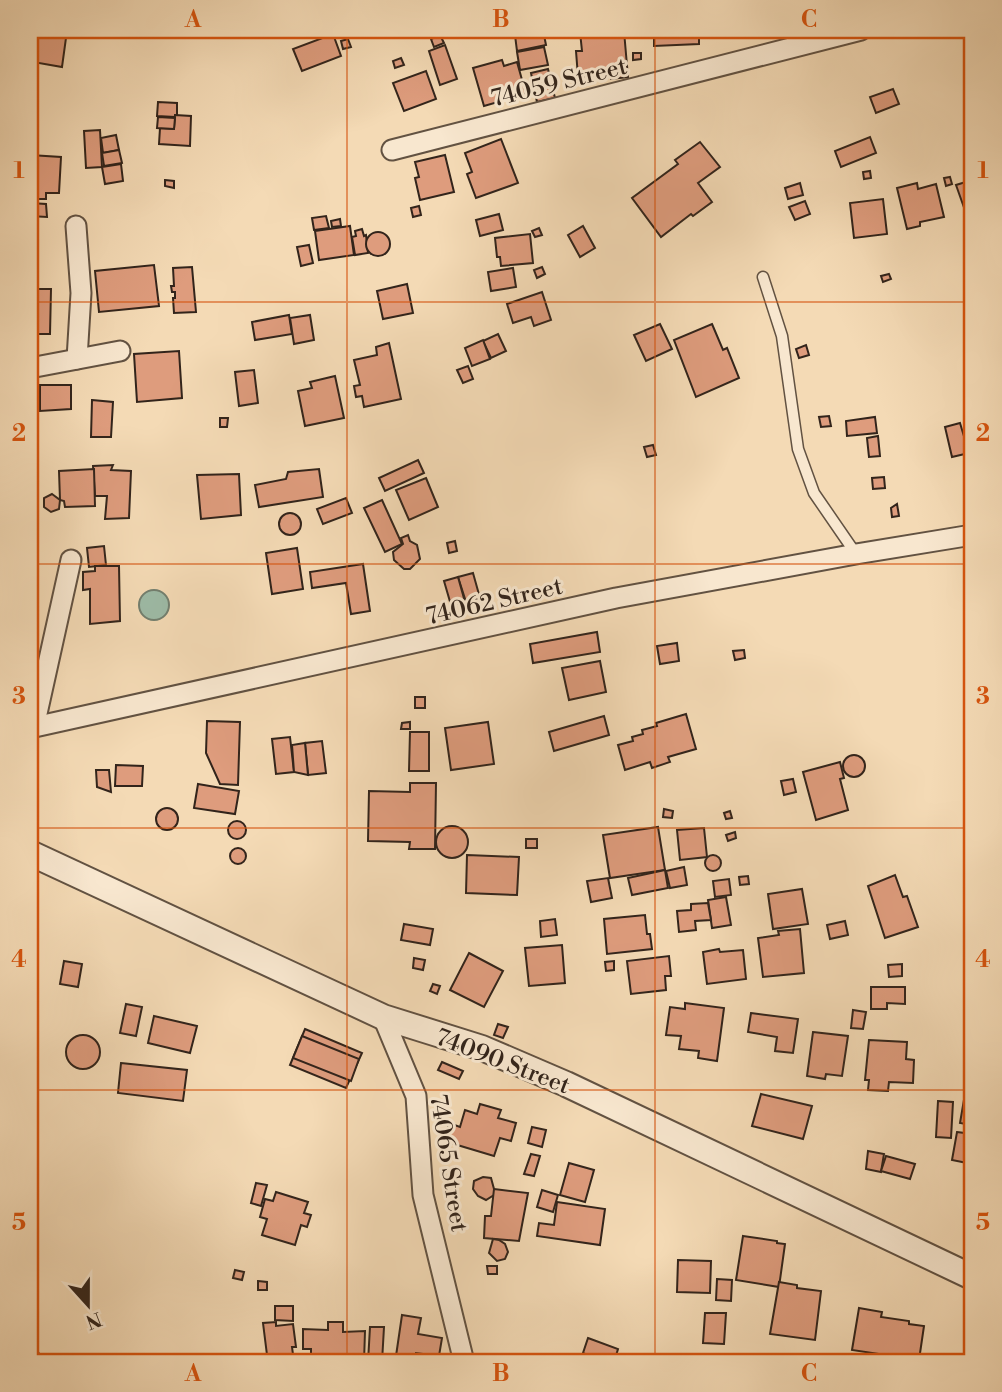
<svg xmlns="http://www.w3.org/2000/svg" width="1002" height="1392" font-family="'Libre Bodoni',serif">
  <rect width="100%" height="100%" fill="#f4dab5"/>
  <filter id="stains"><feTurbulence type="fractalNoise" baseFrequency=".00286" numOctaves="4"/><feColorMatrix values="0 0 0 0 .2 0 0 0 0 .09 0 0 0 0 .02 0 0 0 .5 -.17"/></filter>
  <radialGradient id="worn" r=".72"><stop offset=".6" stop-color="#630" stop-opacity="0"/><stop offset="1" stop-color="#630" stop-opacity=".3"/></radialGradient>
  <circle fill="#9dbba7" stroke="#727f6f" stroke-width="2" cx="154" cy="605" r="15"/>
  <g fill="#de9c7d" stroke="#32241b" stroke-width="2">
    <polygon points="543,30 546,45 517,51 515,35"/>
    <polygon points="599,30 599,33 624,31 628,77 611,79 611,74 578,77 576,51 582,51 580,32"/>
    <polygon points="654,30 699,30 699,44 654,46"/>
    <polygon points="333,34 341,56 302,71 293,49"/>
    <polygon points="34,35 66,38 62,67 33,62"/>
    <polygon points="440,35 444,43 434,47 431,39"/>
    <polygon points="348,39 351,47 343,49 341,41"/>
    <polygon points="445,45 457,79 440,85 429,51"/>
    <polygon points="544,47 548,65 520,70 517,52"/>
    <polygon points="633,53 641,53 641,59 633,60"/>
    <polygon points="401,58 404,65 395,68 393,61"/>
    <polygon points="502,60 504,66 517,62 526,94 484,106 473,68"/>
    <polygon points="548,69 555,98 537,102 531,73"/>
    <polygon points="426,71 436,99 404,111 393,83"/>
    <polygon points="893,89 899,104 876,113 870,97"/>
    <polygon points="158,102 177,103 177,115 175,117 157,116"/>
    <polygon points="175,115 191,116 190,146 159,144 160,128 174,129"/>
    <polygon points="158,117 175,118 174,129 157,128"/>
    <polygon points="100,130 102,167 86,168 84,131"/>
    <polygon points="116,135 119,150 103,153 101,138"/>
    <polygon points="870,137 876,153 841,167 835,151"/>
    <polygon points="501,139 518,183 476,198 467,174 472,172 465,153"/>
    <polygon points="700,142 720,167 698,183 712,202 693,216 691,214 661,237 632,198 678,164 675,160"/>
    <polygon points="119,150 122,163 104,166 102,153"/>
    <polygon points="30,155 61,157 59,193 46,193 46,199 30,199"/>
    <polygon points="445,155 454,192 420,200 415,178 419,177 415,162"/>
    <polygon points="121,164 123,181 105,184 102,167"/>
    <polygon points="870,171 871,178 864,179 863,172"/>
    <polygon points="950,177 952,184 946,186 944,178"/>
    <polygon points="165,180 174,181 174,188 165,186"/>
    <polygon points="969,181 972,189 972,214 967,216 956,185"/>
    <polygon points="800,183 803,195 788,199 785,188"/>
    <polygon points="917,183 918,189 936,184 944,217 920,222 920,226 907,229 897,188"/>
    <polygon points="883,199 887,234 854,238 850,203"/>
    <polygon points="805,201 810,214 795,220 789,207"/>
    <polygon points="30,203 46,204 47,217 30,216"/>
    <polygon points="419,206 421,215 413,217 411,208"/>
    <polygon points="499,214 503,230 480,236 476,220"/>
    <polygon points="326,216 329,228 314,230 312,218"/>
    <polygon points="340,219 341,226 332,227 331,221"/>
    <polygon points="350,226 354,255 319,260 315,231"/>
    <polygon points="583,226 595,248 580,257 568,235"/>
    <polygon points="539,228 542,235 535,237 532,231"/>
    <polygon points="362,229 364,236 366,235 368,253 355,255 352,237 356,236 355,231"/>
    <circle cx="378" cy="244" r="12"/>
    <polygon points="530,234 533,263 501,266 500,257 497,257 495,238"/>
    <polygon points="309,245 313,263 301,266 297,247"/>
    <polygon points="154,265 159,306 99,312 95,271"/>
    <polygon points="192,267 196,312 174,313 173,298 175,298 175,292 172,292 171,286 174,286 173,268"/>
    <polygon points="542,267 545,274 537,278 534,270"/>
    <polygon points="513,268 516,287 491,291 488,272"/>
    <polygon points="889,274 891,279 883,282 881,276"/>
    <polygon points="407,284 413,313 383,319 377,291"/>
    <polygon points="35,289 51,289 50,334 31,334 30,296 35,296"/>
    <polygon points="542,292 551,320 534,326 531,317 513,323 507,304"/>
    <polygon points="289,315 292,334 255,340 252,322"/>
    <polygon points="310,315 314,340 294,344 290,318"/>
    <polygon points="660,324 672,349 646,361 634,335"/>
    <polygon points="712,324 723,350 727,348 739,378 696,397 674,340"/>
    <polygon points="498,334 506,351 491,358 483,341"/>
    <polygon points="483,340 490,359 472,366 465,348"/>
    <polygon points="389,343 401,399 364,407 362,396 356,397 354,386 360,385 354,360 377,355 376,347"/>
    <polygon points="806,345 809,355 799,358 796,349"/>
    <polygon points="179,351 182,398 137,402 134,354"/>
    <polygon points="468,366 473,379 463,383 457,370"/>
    <polygon points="254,370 258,403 239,406 235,372"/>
    <polygon points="335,376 344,418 305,426 298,391 312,388 310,382"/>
    <polygon points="40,385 71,385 71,409 40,411"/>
    <polygon points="92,400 113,402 111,437 91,437"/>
    <polygon points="829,416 831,426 821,427 819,417"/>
    <polygon points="875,417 877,433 847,436 846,421"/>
    <polygon points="220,418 228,418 227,427 220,427"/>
    <polygon points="960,423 969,453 952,457 945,427"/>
    <polygon points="878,436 880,456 869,457 867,438"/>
    <polygon points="653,445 656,455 647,457 644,447"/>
    <polygon points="418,460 424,473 385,491 379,478"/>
    <polygon points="113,465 111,470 131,471 129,518 105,519 107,496 95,496 93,466"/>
    <polygon points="94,469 95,506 65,507 64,501 60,500 59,471"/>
    <polygon points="319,469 323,497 259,507 255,485 286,479 288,472"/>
    <polygon points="239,474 241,515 201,519 197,475"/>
    <polygon points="884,477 885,488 873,489 872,478"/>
    <polygon points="426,478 438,507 409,520 396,490"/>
    <polygon points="52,494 60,500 59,509 51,512 44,507 44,498"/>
    <polygon points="346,498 352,513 323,524 317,509"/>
    <polygon points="382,500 402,544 385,552 364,508"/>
    <polygon points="897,504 899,516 892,517 891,508"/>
    <circle cx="290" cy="524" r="11"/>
    <polygon points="408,535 410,541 417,545 420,559 410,569 404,569 394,560 393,552 403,544 401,538"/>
    <polygon points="455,541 457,551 449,553 447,543"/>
    <polygon points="104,546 106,565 89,567 87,548"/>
    <polygon points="297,548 303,589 272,594 266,553"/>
    <polygon points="363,564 370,611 351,614 346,583 312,588 310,572"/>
    <polygon points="95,566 119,566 120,621 90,624 90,589 83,590 83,572 95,571"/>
    <polygon points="473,573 480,598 466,602 458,577"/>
    <polygon points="458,577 465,602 451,605 444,581"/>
    <polygon points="597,632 600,652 533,663 530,644"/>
    <polygon points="677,643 679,661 660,664 657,646"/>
    <polygon points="744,650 745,658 735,660 733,651"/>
    <polygon points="600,661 606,692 569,700 562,668"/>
    <rect x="415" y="697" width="10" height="11"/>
    <polygon points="686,714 696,749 668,757 670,762 652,768 650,762 625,770 618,745 633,741 632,737 643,734 642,730 657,726 656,723"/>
    <polygon points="604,716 609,735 554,751 549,732"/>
    <polygon points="207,721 240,722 238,785 220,784 206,753"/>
    <polygon points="410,722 410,729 401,729 402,723"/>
    <polygon points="488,722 494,764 451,770 445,728"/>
    <polygon points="410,732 429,732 429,771 409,771"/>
    <polygon points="290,737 294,772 276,774 272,739"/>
    <polygon points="322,741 326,773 308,775 305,743"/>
    <polygon points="305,743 308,775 294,772 292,745"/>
    <circle cx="854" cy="766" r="11"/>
    <polygon points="840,762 844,778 840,779 848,810 816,820 803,772"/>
    <polygon points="116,765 143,766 142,786 115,786"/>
    <polygon points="96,770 109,770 111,792 97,787"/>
    <polygon points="793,779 796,792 784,795 781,781"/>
    <polygon points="410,783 436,783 435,849 409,849 410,842 368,841 369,791 410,792"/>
    <polygon points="198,784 239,791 235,814 194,808"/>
    <circle cx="167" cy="819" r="11"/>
    <polygon points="664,809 673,811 672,818 663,817"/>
    <polygon points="730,811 732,818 726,819 724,813"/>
    <circle cx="237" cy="830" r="9"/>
    <circle cx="452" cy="842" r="16"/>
    <polygon points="658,827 665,870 610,878 603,835"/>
    <polygon points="704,828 707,857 680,860 677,830"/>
    <polygon points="735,832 736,838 728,841 726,835"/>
    <rect x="526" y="839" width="11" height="9"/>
    <circle cx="238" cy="856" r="8"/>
    <circle cx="713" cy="863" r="8"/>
    <polygon points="467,855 519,857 517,895 466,893"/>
    <polygon points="684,867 687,885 670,888 666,871"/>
    <polygon points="665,870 668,888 632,895 628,878"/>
    <polygon points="895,875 903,897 907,896 918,927 885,938 868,886"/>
    <polygon points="748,876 749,884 740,885 739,877"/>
    <polygon points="608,878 612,898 591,902 587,881"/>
    <polygon points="729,879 731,895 715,897 713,881"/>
    <polygon points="802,889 808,924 773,929 768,894"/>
    <polygon points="726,897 731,925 712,928 708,900"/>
    <polygon points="708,903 711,920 695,921 696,930 679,932 677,911 691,910 691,904"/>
    <polygon points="645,915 647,934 650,934 652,949 607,954 604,919"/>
    <polygon points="555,919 557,935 541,937 540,921"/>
    <polygon points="845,921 848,935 830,939 827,925"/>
    <polygon points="404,924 433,929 430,945 401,940"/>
    <polygon points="800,929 804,973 763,977 758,938 779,935 778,931"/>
    <polygon points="562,945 565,983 529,986 525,948"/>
    <polygon points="719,949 720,952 743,950 746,979 707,984 703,952"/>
    <polygon points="469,953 503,971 484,1007 450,990"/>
    <polygon points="669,956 671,976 665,976 666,990 631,994 627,961"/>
    <polygon points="414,958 425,960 423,970 413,968"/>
    <polygon points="64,961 82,964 78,987 60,984"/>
    <polygon points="614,961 614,970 606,971 605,962"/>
    <polygon points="902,964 902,976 889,977 888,965"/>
    <polygon points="433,984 440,986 437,994 430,991"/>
    <polygon points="871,987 905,987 905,1004 887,1003 887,1009 871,1009"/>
    <polygon points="685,1003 724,1008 717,1061 698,1058 699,1051 679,1049 681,1036 666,1035 670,1007 685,1009"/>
    <polygon points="126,1004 142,1007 136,1036 120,1033"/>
    <polygon points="853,1010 866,1012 863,1029 851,1028"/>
    <polygon points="751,1013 798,1019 793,1053 775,1051 777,1037 748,1032"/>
    <polygon points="154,1016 197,1026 190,1053 148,1043"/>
    <polygon points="498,1024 508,1027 503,1038 494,1035"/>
    <polygon points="305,1029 362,1053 346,1088 290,1065"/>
    <polygon points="813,1032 848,1036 842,1076 826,1074 825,1079 807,1076"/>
    <circle cx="83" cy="1052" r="17"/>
    <polygon points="302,1036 359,1059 351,1081 293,1058"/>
    <polygon points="869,1040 907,1042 906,1059 914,1060 913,1083 889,1082 888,1091 868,1090 869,1080 865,1080"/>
    <polygon points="442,1062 463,1071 459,1079 438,1070"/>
    <polygon points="121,1063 187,1070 183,1101 118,1093"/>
    <polygon points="761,1094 812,1106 803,1139 752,1126"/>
    <polygon points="965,1094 972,1095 972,1125 960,1123"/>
    <polygon points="938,1101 953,1102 951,1138 936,1137"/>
    <polygon points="480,1104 501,1110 498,1118 516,1123 511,1141 500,1138 494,1156 444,1141 449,1123 460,1127 465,1110 477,1114"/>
    <polygon points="532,1127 546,1130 542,1147 528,1143"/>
    <polygon points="957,1132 972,1134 972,1164 952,1160"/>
    <polygon points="868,1151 884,1154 881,1172 866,1169"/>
    <polygon points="531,1154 540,1156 534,1176 524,1174"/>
    <polygon points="886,1156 915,1164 910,1179 881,1171"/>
    <polygon points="569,1163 594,1170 585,1202 560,1195"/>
    <polygon points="483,1177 491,1178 494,1189 494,1195 486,1200 478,1196 473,1189 474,1181"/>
    <polygon points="256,1183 267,1185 261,1206 251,1203"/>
    <polygon points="494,1189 528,1193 519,1241 484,1238 485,1216 491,1216"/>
    <polygon points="542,1190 558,1195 553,1212 537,1207"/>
    <polygon points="276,1192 308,1202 304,1213 311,1215 307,1227 301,1225 295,1245 262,1235 267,1219 260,1217 265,1199 273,1201"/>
    <polygon points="557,1202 605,1209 600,1245 537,1236 539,1223 554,1225"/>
    <polygon points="743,1236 777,1241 777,1243 785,1244 779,1287 736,1280"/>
    <polygon points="493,1239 499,1240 505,1244 508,1252 505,1259 497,1261 489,1253"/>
    <polygon points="678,1260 711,1261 710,1293 677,1292"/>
    <polygon points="487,1266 497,1266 497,1274 488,1274"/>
    <polygon points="235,1270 244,1272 242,1280 233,1278"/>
    <polygon points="717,1279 732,1280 731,1301 716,1300"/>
    <polygon points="258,1281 267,1282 267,1290 258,1290"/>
    <polygon points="779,1282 797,1285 797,1288 821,1291 815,1340 770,1334"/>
    <polygon points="275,1306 293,1306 293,1321 275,1320"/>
    <polygon points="859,1308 882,1312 881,1317 909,1321 909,1324 924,1326 919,1360 852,1350"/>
    <polygon points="705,1313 726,1313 724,1344 703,1343"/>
    <polygon points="402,1315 421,1318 418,1334 442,1338 439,1356 416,1353 415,1359 396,1356"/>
    <polygon points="276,1322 276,1326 293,1324 296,1347 292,1347 294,1362 263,1362 262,1356 267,1355 263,1323"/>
    <polygon points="328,1322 343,1322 343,1332 365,1331 364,1362 311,1361 311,1349 303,1349 303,1329 328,1330"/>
    <polygon points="370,1327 384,1327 382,1362 368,1362"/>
    <polygon points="588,1338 618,1349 614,1362 587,1362 589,1356 583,1353"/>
  </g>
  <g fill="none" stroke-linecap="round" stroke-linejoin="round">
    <defs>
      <polyline id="service" points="763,277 782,336 798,449 814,493 856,554"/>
      <g id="minor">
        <polyline points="392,150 861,30"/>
        <polyline points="76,226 81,293 77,359"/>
        <polyline points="30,368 120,351"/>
        <polyline points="34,727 71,560"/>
        <polyline points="30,728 616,598 856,554 972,535"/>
        <polyline points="383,1017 416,1096 423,1195 464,1362"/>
        <polyline points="30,1359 30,1362"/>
      </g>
      <polyline id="tertiary" points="30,853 383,1017 482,1048 566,1084 972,1277"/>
    </defs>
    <use href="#service" stroke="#625242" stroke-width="13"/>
    <use href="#minor" stroke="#625242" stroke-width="23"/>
    <use href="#tertiary" stroke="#625242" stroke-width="28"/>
    <use href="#service" stroke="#f8e7cf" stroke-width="10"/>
    <use href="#minor" stroke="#f8e7cf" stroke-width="19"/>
    <use href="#tertiary" stroke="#f8e7cf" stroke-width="24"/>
  </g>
  <path fill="none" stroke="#d6540e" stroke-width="2" stroke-opacity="0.55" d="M347 30V1362M655 30V1362M30 302H972M30 564H972M30 828H972M30 1090H972"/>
  <g text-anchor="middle" stroke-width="6" stroke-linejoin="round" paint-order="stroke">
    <g font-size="24" fill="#32241b" stroke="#f8e7cf">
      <text transform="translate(559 82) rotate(-14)" y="8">74059 Street</text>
      <text transform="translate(494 601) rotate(-13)" y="8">74062 Street</text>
      <text transform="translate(503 1061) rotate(21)" y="8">74090 Street</text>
      <text transform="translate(449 1163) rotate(81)" y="8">74065 Street</text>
    </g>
  </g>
  <rect width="1002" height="1392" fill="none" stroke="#f4dab5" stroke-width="77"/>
  <g transform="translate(88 1305) rotate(159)" stroke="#f8e7cf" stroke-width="5" paint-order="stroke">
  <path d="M0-5L12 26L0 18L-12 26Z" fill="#32241b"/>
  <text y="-10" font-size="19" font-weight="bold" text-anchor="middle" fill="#32241b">N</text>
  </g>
  <rect x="38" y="38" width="926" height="1316" fill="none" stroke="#d6540e" stroke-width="2.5"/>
  <g font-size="23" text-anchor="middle" font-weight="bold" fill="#d6540e">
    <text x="193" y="27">A</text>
    <text x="501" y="27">B</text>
    <text x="809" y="27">C</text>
    <text x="19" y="178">1</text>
    <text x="983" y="178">1</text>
    <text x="19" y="441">2</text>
    <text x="983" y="441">2</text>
    <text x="19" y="704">3</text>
    <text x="983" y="704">3</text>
    <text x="19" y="967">4</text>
    <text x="983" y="967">4</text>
    <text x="19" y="1230">5</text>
    <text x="983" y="1230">5</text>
    <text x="193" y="1381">A</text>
    <text x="501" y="1381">B</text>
    <text x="809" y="1381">C</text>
  </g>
  <rect width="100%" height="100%" filter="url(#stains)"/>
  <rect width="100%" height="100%" fill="url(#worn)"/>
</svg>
